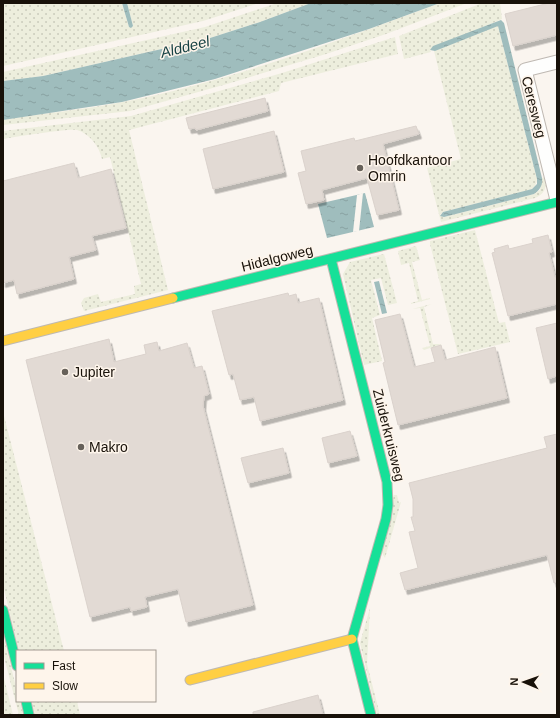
<svg xmlns="http://www.w3.org/2000/svg" width="560" height="718" font-family="Helvetica,sans-serif">
  <defs>
    <pattern id="grass-dots" width="8" height="8" patternUnits="userSpaceOnUse"><rect width="8" height="8" fill="#edeedd"/><path d="M2 2h.1M6 6h.1" fill="none" stroke="#cacbbc" stroke-width="1.8" stroke-linecap="round"/></pattern>
    <pattern id="water-ripples" width="26" height="14" patternUnits="userSpaceOnUse"><rect width="26" height="14" fill="#9fbdbd"/><path d="M2 4q2-2 4 0t4 0M15 11q2-2 4 0t4 0" fill="none" stroke="#88a1a1"/></pattern>
    <filter id="shadow"><feDropShadow dx="2.5" dy="4.5" stdDeviation="0" flood-color="#0004"/></filter>
  </defs>
  <rect width="100%" height="100%" fill="#faf5ef"/>
  <g fill="url(#grass-dots)">
    <polygon points="3,3 122,3 129,27 133,26 127,3 259,3 203,21 3,66"/>
    <polygon points="277,3 311,3 260,22 210,38 43,76 3,81 3,72 205,27"/>
    <path d="M440 3H467L386 34 326 54 227 84 130 111 3 125V120C43 113 83 110 123 102 231 81 337 41 440 3Z"/>
    <polygon points="482,3 500,3 502,19 430,50 431,52 404,59 399,36"/>
    <path d="M496 26H498L537 179C536 187 533 189 526 191L443 212 440 215 444 217 534 194 540 190 542 178 545 177C547 187 545 194 535 198L441 222 427 168 461 159 434 51Z"/>
    <path d="M395 37 398 54 281 83 279 91 129 130 168 290 84 311 81 303 84 298 98 294 101 302 135 294 134 286 141 284 110 157 102 159C99 146 90 134 77 130 70 128 14 137 3 139V131L131 116 282 73Z"/>
    <polygon points="475,230 499,323 505,322 510,342 458,354 430,244 430,241"/>
    <polygon points="416,246 420,260 412,262 422,300 430,298 430,299 411,304 411,303 418,301 409,263 401,265 398,251"/>
    <polygon points="384,254 397,303 388,305 381,278 371,280 380,315 372,318 382,361 364,365 343,274 350,262"/>
    <polygon points="432,304 424,307 433,344 442,344 424,350 422,348 430,346 420,308 412,309"/>
    <polygon points="3,412 64,651 19,651 3,585"/>
    <polygon points="394,495 397,495 399,503 401,502 385,558 382,553"/>
    <polygon points="370,608 367,664 380,715 377,715 360,643"/>
    <polygon points="3,635 17,691 17,701 20,701 23,715 19,715 3,653"/>
    <polygon points="3,674 13,715 3,715"/>
    <polygon points="32,701 77,701 80,715 35,715"/>
  </g>
  <g fill="url(#water-ripples)">
    <polygon points="122,3 127,3 133,26 131,28 129,27"/>
    <polygon points="311,3 440,3 369,29 215,79 122,102 3,120 3,81 43,76 210,38 260,22"/>
    <path d="M501 20 504 23 542 178C543 185 540 190 534 194L444 217 440 216 443 212 532 189 537 184V179L498 26 435 51 430 50 433 46Z"/>
    <polygon points="365,193 374,227 327,238 318,204"/>
    <polygon points="379,281 387,313 382,314 374,282"/>
  </g>
  <polygon fill="#faf5ef" points="363,193 359,231 353,232 357,195"/>
  <g fill="#e2dad4" stroke="#dad2cc" filter="url(#shadow)">
    <polygon points="549,3 557,3 557,35 513,46 505,14"/>
    <polygon points="265,98 268,111 196,130 195,128 189,129 186,118"/>
    <polygon points="416,126 419,134 383,144 399,210 377,215 367,178 322,190 324,200 306,204 298,173 306,171 301,151 354,138 355,141"/>
    <polygon points="274,131 284,172 213,189 203,149"/>
    <polygon points="74,163 78,178 111,169 126,228 92,236 96,250 69,257 74,279 17,294 14,280 3,283 3,181"/>
    <polygon points="548,235 552,252 549,253 555,277 557,277 557,304 508,316 492,253 495,252 494,249 508,245 509,249 533,243 532,239"/>
    <polygon points="288,293 289,296 296,294 298,303 319,298 343,400 260,421 254,397 240,400 233,374 229,375 212,311"/>
    <polygon points="400,314 414,367 435,362 431,348 441,345 445,360 495,347 507,398 398,425 383,363 385,362 375,320"/>
    <polygon points="557,323 557,376 548,379 536,328"/>
    <polygon points="109,339 114,362 146,354 144,345 157,342 159,351 187,343 194,368 202,366 209,394 204,396 203,406 253,605 186,622 178,589 145,597 147,607 131,611 130,607 90,617 26,360"/>
    <polygon points="350,431 357,456 328,463 322,438"/>
    <polygon points="557,434 557,582 554,583 547,555 405,590 400,573 418,568 409,532 415,531 411,517 413,517 413,499 409,483 547,448 544,437"/>
    <polygon points="283,448 289,473 248,483 241,458"/>
    <polygon points="318,695 323,715 253,715 253,712"/>
  </g>
  <g fill="none" stroke-linecap="round" stroke-linejoin="round">
    <defs>
      <polyline id="street" points="557,62 525,70 557,200"/>
      <g id="fast">
        <polyline points="331,259 387,482 388,505 386,519 352,639 371,715"/>
        <polyline points="173,298 557,202"/>
        <polyline points="3,610 17,666"/>
        <polyline points="26,701 29,715"/>
      </g>
      <g id="slow">
        <polyline points="3,341 173,298"/>
        <polyline points="190,680 352,639"/>
      </g>
    </defs>
    <use href="#street" stroke="#bfb9b2" stroke-width="15"/>
    <use href="#fast" stroke="#bfb9b2" stroke-width="11"/>
    <use href="#slow" stroke="#bfb9b2" stroke-width="11"/>
    <use href="#street" stroke="#fefefd" stroke-width="13"/>
    <use href="#fast" stroke="#16e098" stroke-width="9"/>
    <use href="#slow" stroke="#ffcf43" stroke-width="9"/>
  </g>
  <g fill="#67615a" stroke="#fef5eb" stroke-width="1.5">
    <circle cx="360" cy="168" r="4"/>
    <circle cx="65" cy="372" r="4"/>
    <circle cx="81" cy="447" r="4"/>
  </g>
  <g text-anchor="middle" stroke-width="3" stroke-linejoin="round" paint-order="stroke">
    <g font-size="14" fill="#181109" stroke="#fef5eb">
      <text transform="translate(534 107) rotate(76)" y="5">Ceresweg</text>
      <text transform="translate(277 258) rotate(-14)" y="5">Hidalgoweg</text>
      <text transform="translate(389 435) rotate(76)" y="5">Zuiderkruisweg</text>
    </g>
    <g font-size="14" fill="#181109" stroke="#fef5eb" text-anchor="start">
      <text x="368" y="165">Hoofdkantoor<tspan x="368" dy="16">Omrin</tspan></text>
      <text x="73" y="377">Jupiter</text>
      <text x="89" y="452">Makro</text>
    </g>
    <g font-size="15" font-style="italic" fill="#174244" stroke="#fef5eb">
      <text transform="translate(185 47) rotate(-14)" y="5">Alddeel</text>
    </g>
  </g>
  <rect width="560" height="718" fill="none" stroke="#181109" stroke-width="8"/>
  <rect x="16" y="650" width="140" height="52" fill="#fef5eb" stroke="#a29a91"/>
  <rect x="24" y="663" width="20" height="6" fill="#16e098" stroke="#a29a91"/>
  <text x="52" y="670" font-size="12" fill="#181109">Fast</text>
  <rect x="24" y="683" width="20" height="6" fill="#ffcf43" stroke="#a29a91"/>
  <text x="52" y="690" font-size="12" fill="#181109">Slow</text>
  <g transform="translate(524 682) rotate(272)" stroke="#fef5eb" stroke-width="3" paint-order="stroke">
  <path d="M0-3L7 15L0 10L-7 15Z" fill="#181109"/>
  <text y="-6" font-size="11" font-weight="bold" text-anchor="middle" fill="#181109">N</text>
  </g>
</svg>
